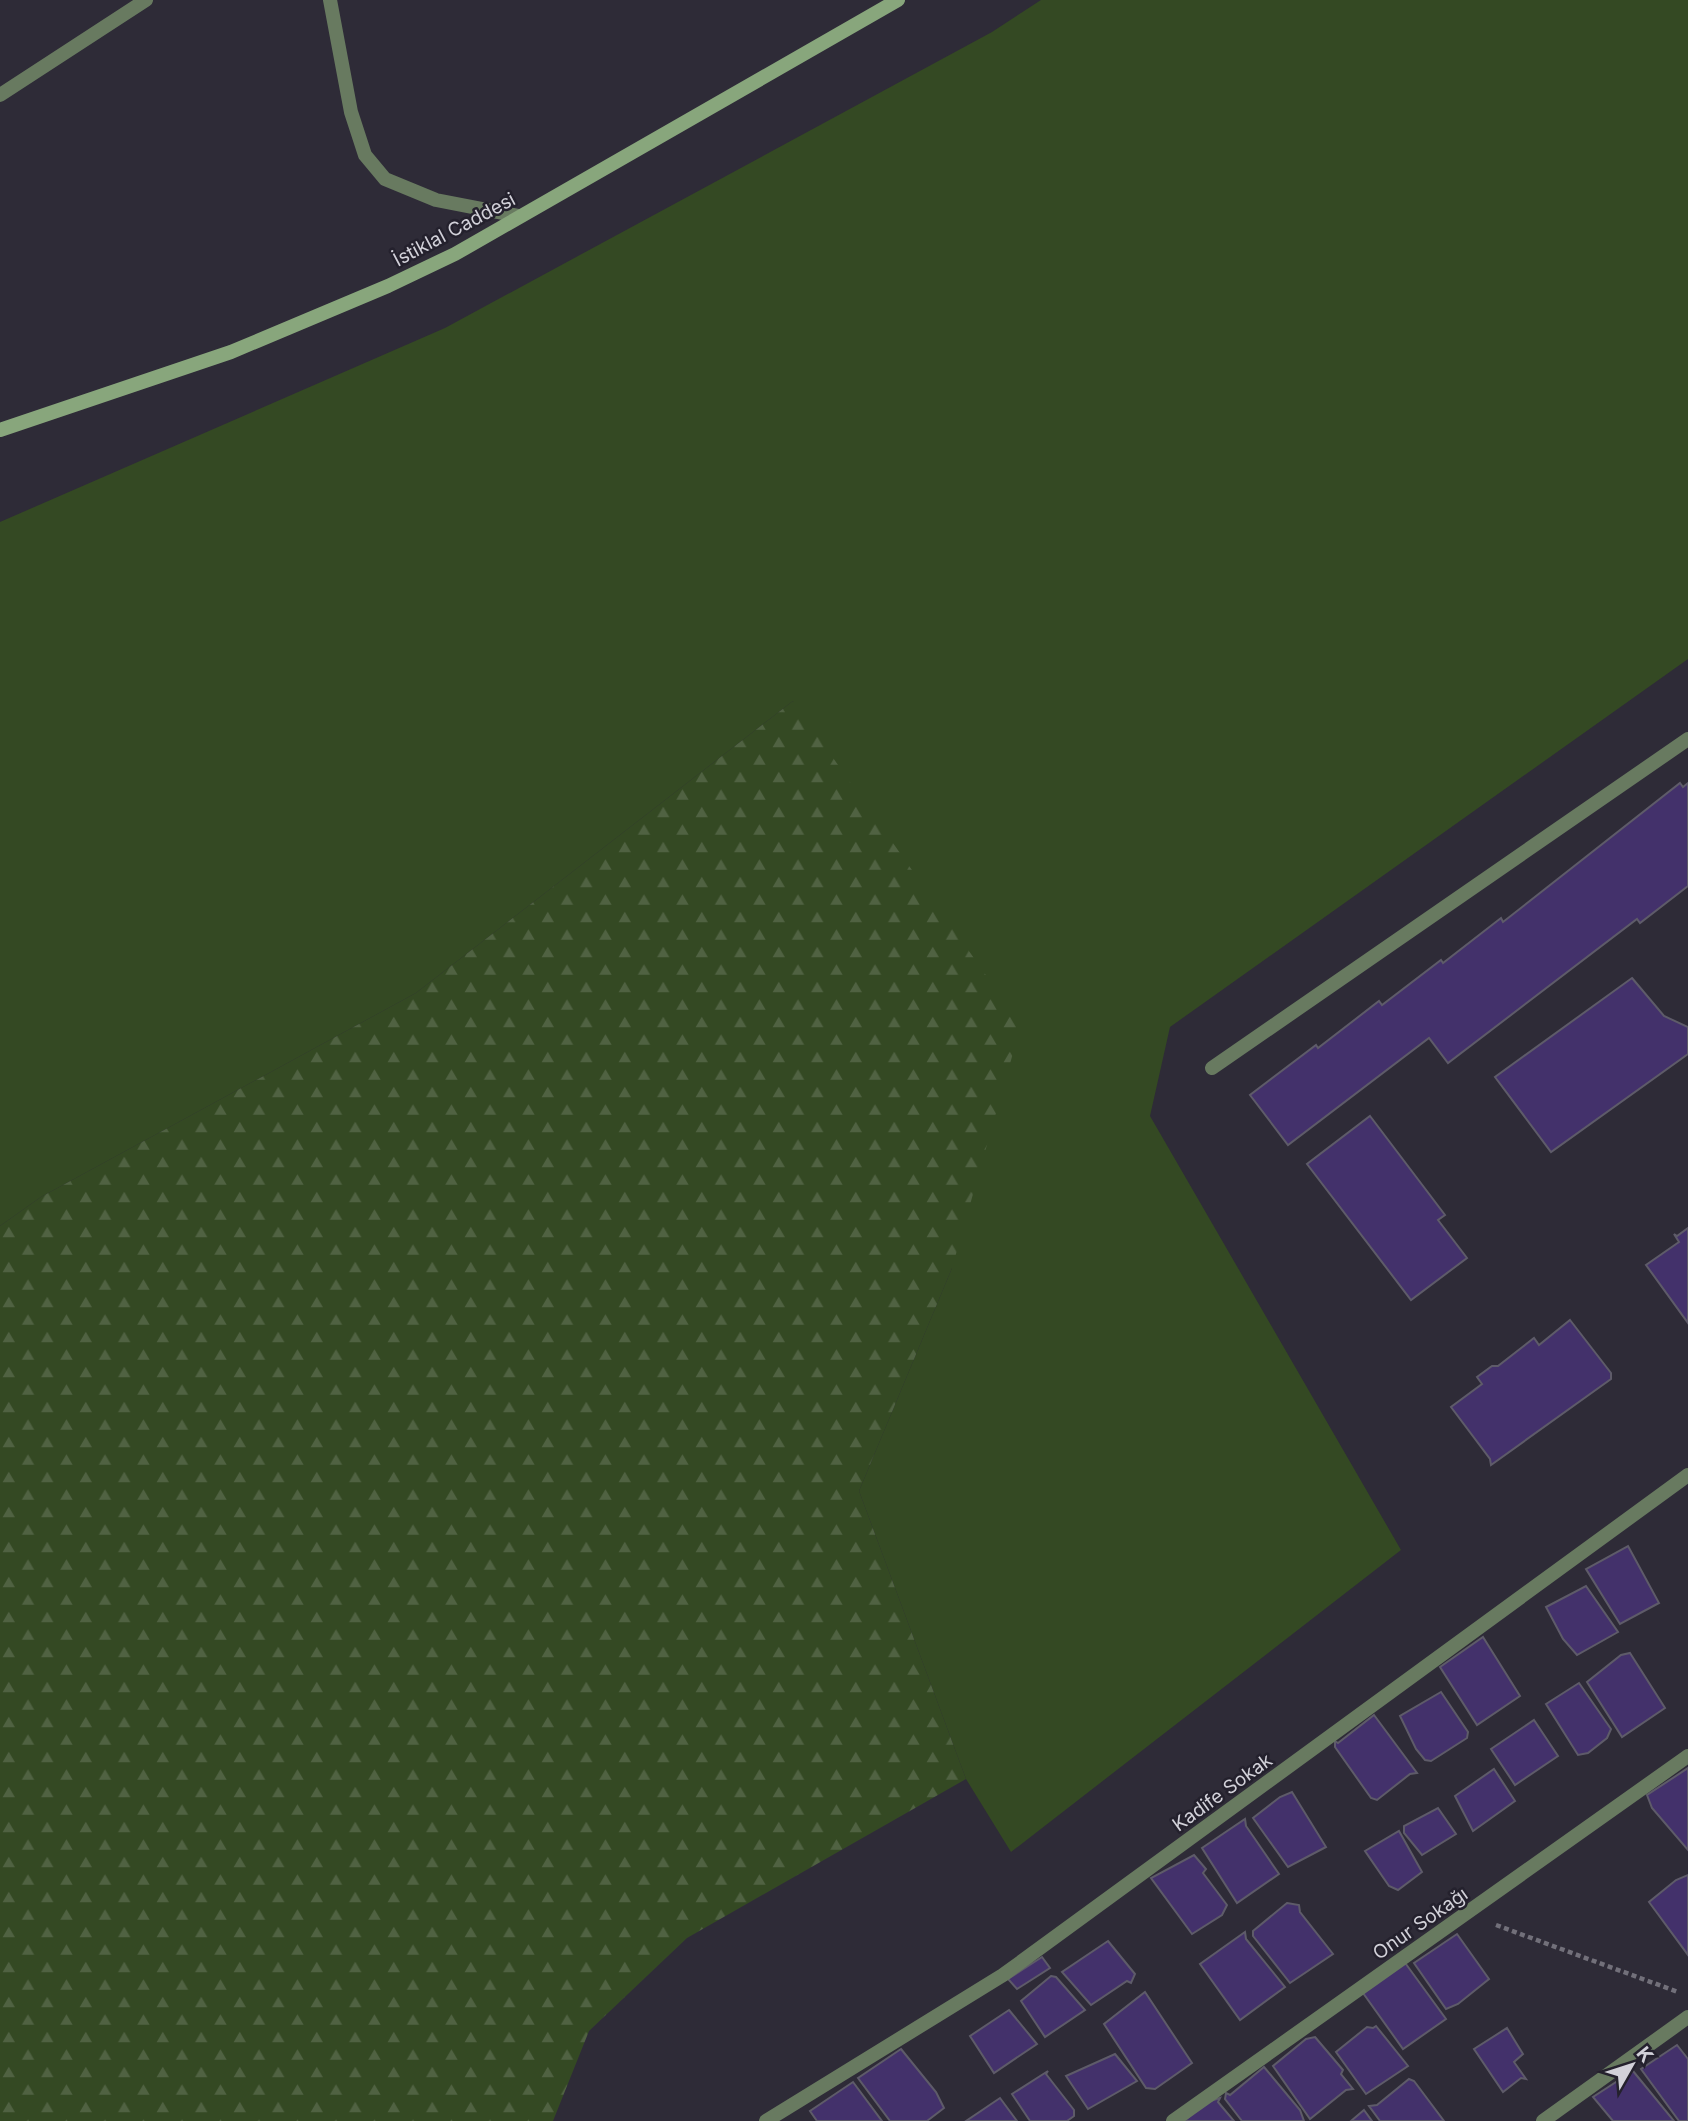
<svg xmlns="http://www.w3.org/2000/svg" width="1688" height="2121" font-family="Inter,sans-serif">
  <defs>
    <pattern id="forest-firs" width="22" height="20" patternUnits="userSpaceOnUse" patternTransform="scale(1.75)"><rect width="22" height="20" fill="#344923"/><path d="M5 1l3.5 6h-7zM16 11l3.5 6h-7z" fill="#506242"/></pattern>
  </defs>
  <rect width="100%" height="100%" fill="#2e2b37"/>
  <polygon fill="#344923" points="1041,0 1688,0 1688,659 1170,1027 1150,1116 1401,1550 1011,1852 966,1779 859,1491 952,1268 793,701 416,993 41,1197 0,1226 0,522 445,328 992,32"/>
  <polygon fill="url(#forest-firs)" points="793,701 1021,1025 952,1268 859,1491 966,1779 687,1938 589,2031 553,2121 0,2121 0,1226 41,1197 416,993"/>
  <g fill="#43316b" stroke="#5e5b69" stroke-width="2">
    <polygon points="1680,783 1683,787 1688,783 1688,886 1640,923 1637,919 1448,1063 1429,1038 1288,1145 1250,1095 1316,1045 1318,1048 1379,1001 1382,1005 1441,960 1443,963 1501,918 1503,922"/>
    <polygon points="1632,978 1664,1016 1688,1027 1688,1054 1551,1152 1495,1077"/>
    <polygon points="1370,1116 1445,1215 1438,1220 1467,1258 1411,1300 1307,1164"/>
    <polygon points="1688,1228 1688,1323 1646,1265 1679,1242 1674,1234 1677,1236"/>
    <polygon points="1570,1320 1611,1373 1611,1379 1491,1465 1490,1459 1451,1407 1482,1384 1477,1377 1492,1366 1498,1366 1534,1338 1539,1345"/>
    <polygon points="1628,1546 1659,1603 1620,1624 1586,1569"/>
    <polygon points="1586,1586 1618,1632 1577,1655 1563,1639 1546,1607"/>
    <polygon points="1483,1637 1520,1696 1477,1725 1440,1667"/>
    <polygon points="1630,1653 1665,1708 1622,1737 1587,1682 1621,1655"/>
    <polygon points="1579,1683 1611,1729 1607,1738 1588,1753 1578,1755 1546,1704"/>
    <polygon points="1441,1692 1468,1732 1467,1738 1431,1761 1425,1760 1416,1749 1400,1716"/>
    <polygon points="1374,1715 1417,1773 1410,1774 1377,1800 1371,1798 1335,1747 1335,1741 1338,1743"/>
    <polygon points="1534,1720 1558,1756 1515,1785 1491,1749"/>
    <polygon points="1688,1768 1688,1850 1652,1808 1647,1795"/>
    <polygon points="1494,1769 1515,1801 1473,1831 1455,1796"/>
    <polygon points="1292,1792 1326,1847 1288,1867 1253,1818 1280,1797"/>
    <polygon points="1438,1808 1456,1834 1422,1855 1404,1833 1404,1826"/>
    <polygon points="1245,1819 1246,1826 1279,1874 1237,1903 1202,1848"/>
    <polygon points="1399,1831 1422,1872 1398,1890 1389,1886 1365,1851"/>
    <polygon points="1194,1855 1206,1869 1203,1873 1227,1905 1222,1915 1192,1934 1151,1878"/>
    <polygon points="1688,1875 1688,1955 1649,1902 1676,1880"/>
    <polygon points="1287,1903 1299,1905 1300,1912 1333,1954 1290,1983 1253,1936 1253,1931"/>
    <polygon points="1245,1932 1246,1939 1285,1987 1240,2020 1200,1964"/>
    <polygon points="1457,1934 1489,1979 1458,2004 1446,2009 1414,1963"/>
    <polygon points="1108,1941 1135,1974 1131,1983 1127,1981 1091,2005 1062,1972"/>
    <polygon points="1042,1957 1050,1968 1017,1989 1008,1979"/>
    <polygon points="1403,1960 1446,2019 1403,2049 1363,1993"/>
    <polygon points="1051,1976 1056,1977 1085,2010 1045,2037 1021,2001"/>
    <polygon points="1145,1992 1192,2063 1155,2089 1146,2088 1104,2024"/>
    <polygon points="1009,2010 1037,2044 994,2073 970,2036"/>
    <polygon points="1376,2026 1408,2066 1366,2094 1336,2052 1367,2027 1373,2028"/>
    <polygon points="1507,2028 1523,2054 1514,2062 1526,2079 1521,2078 1503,2092 1474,2049"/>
    <polygon points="1315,2037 1343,2070 1341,2074 1353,2089 1346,2090 1310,2119 1273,2066 1306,2039"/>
    <polygon points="1677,2045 1688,2059 1688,2121 1679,2121 1641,2069"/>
    <polygon points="901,2049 936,2092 944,2108 927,2121 890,2121 858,2078"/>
    <polygon points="1115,2054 1137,2081 1088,2109 1066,2076"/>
    <polygon points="1264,2067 1300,2110 1304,2121 1242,2121 1225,2099 1226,2093 1230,2095"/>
    <polygon points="1048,2071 1046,2074 1074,2110 1074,2116 1067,2121 1030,2121 1012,2094"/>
    <polygon points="1633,2071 1674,2121 1613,2121 1593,2097"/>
    <polygon points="1409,2079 1414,2081 1444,2121 1380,2121 1369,2106 1377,2105"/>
    <polygon points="853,2082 882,2121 817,2121 810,2111"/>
    <polygon points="1000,2098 1017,2121 966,2121"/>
    <polygon points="1220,2098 1218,2102 1234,2121 1184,2121 1207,2102"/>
    <polygon points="1364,2110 1372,2121 1351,2121"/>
  </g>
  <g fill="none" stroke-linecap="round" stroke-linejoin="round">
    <polyline stroke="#72707a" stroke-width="4.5" stroke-dasharray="5 3.5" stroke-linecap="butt" points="1496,1925 1678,1992"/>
    <g stroke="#687a60" stroke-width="14">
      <polyline points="330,0 351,112 365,155 385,179 436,200 519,216"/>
      <polyline points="0,95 146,0"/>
    </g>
    <g stroke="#687a60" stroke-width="14">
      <polyline points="1212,1068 1688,739"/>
      <polyline points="766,2121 1003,1975 1688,1475"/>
      <polyline points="1173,2121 1688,1756"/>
      <polyline points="1543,2121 1688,2017"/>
    </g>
    <polyline stroke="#88a67c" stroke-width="14" points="0,430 231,352 388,286 455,254 898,0"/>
  </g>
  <g text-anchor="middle" stroke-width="5" stroke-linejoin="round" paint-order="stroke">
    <g font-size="19" fill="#d2d1d9" stroke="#24212d">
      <text transform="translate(454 229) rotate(-28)" y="7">İstiklal Caddesi</text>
      <text transform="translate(1222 1792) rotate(-36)" y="7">Kadife Sokak</text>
      <text transform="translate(1420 1923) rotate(-35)" y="7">Onur Sokağı</text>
    </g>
  </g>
  <g transform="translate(1632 2065) rotate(51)" stroke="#24212d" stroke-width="5" paint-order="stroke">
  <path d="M0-5L12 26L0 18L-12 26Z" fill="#d2d1d9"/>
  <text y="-10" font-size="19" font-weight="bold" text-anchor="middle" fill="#d2d1d9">K</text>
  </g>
</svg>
